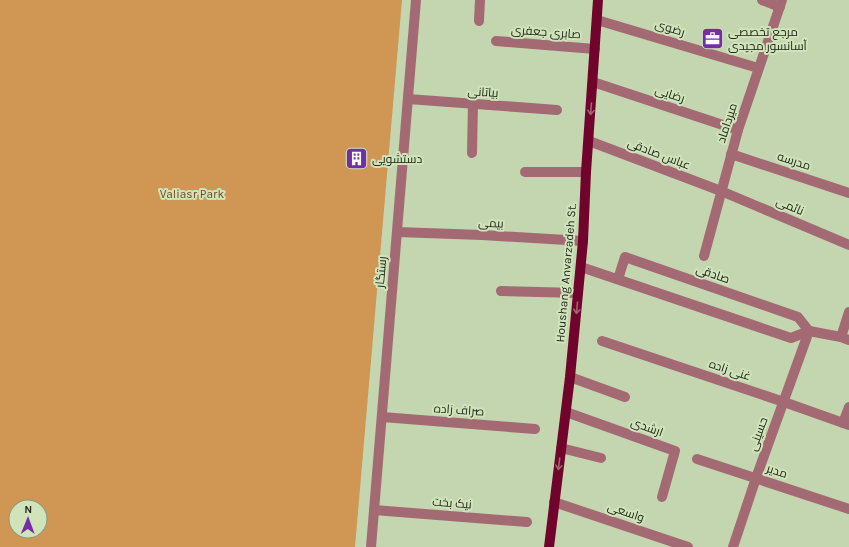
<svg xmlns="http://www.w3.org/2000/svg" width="849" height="547" font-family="Karla,Cairo,sans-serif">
  <rect width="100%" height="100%" fill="#c3d6af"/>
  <path fill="#d09754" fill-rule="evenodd" d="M0 0H402L355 547H0ZM16 507H40V531H16Z"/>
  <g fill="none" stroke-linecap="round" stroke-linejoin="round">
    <g stroke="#a36a74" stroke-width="10">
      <polyline points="762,0 780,7"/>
      <polyline points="597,20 758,68"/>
      <polyline points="479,21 480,0"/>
      <polyline points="496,41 595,49"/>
      <polyline points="593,82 738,130"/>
      <polyline points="408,99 557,110"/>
      <polyline points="589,141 721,191 849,245"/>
      <polyline points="472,153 473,104"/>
      <polyline points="731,154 849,193"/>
      <polyline points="525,172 586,172"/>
      <polyline points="397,232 482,235 583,241"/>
      <polyline points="704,256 738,130 782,0"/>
      <polyline points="581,267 791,338 809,331 841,337 849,340"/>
      <polyline points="618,279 625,257 798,317 809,331 756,478 733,547"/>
      <polyline points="501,291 578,293"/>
      <polyline points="841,337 849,312"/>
      <polyline points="602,341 784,402 849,425"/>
      <polyline points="570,377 625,397"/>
      <polyline points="566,412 675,451 662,497"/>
      <polyline points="382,417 535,429"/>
      <polyline points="843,423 849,407"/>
      <polyline points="561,448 601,458"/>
      <polyline points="697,459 849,509"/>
      <polyline points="554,502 688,547"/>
      <polyline points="374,510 527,522"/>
      <polyline points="371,547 416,0"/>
    </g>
    <polyline stroke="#71042d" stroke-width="10" points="549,547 570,377 583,241 586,172 598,0"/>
  </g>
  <defs><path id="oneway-shaft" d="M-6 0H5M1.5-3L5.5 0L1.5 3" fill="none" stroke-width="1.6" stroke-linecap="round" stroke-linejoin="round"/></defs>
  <g stroke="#9c686d">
    <use href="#oneway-shaft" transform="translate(591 109) rotate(94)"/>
    <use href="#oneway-shaft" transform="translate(577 308) rotate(95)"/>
    <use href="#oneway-shaft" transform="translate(559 464) rotate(97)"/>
  </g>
  <defs>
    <symbol id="office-square" viewBox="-11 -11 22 22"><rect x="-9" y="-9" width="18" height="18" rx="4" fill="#732ea1" stroke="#d0e3bb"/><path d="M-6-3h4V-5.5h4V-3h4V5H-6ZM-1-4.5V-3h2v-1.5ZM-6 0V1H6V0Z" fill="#fff"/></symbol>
    <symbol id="building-square" viewBox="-11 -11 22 22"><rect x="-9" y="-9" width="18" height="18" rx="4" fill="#732ea1" stroke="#d0e3bb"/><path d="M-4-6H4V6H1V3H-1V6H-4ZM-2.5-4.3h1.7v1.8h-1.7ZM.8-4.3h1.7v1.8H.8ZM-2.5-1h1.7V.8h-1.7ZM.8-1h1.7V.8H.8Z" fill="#fff"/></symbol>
  </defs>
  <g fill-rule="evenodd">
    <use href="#office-square" x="700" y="26" width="25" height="25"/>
    <use href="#building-square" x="344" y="146" width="25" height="25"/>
  </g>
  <g text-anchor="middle" stroke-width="4" stroke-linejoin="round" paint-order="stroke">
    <g font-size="12" fill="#232a1b" stroke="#d0e3bb">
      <text transform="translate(670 28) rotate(17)" y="4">رضوی</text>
      <text transform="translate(546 32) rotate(4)" y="4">صابری جعفری</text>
      <text transform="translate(483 92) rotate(4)" y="4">بیاتانی</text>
      <text transform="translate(670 94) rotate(18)" y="4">رضایی</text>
      <text transform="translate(727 123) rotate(-72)" y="4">میرداماد</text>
      <text transform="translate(659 154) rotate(21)" y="4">عباس صادقی</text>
      <text transform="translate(794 161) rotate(18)" y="4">مدرسه</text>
      <text transform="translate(790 206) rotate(23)" y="4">نائمی</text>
      <text transform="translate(491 223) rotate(3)" y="4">بیمی</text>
      <text transform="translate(381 272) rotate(-85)" y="4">رستگار</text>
      <text transform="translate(566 273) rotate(-85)" y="4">Houshang Anvarzadeh St.</text>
      <text transform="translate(713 274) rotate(19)" y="4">صادقی</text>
      <text transform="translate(730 370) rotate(18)" y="4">غنی زاده</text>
      <text transform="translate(459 410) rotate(4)" y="4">صراف زاده</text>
      <text transform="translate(647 427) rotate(20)" y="4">ارشدی</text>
      <text transform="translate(758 434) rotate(-70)" y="4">حسینی</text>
      <text transform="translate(777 471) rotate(18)" y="4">مدیر</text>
      <text transform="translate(452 503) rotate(4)" y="4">نیک بخت</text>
      <text transform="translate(626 512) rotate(19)" y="4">واسعی</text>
    </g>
    <g font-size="12" fill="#232a1b" stroke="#d0e3bb" text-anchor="start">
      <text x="728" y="36">مرجع تخصصی<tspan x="728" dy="14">آسانسور مجیدی</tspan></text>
      <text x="372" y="163">دستشویی</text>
    </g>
    <g font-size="12" fill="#714d21" stroke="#d0e3bb">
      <text x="192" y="198">Valiasr Park</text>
    </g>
  </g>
  <g transform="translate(28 519) rotate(1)"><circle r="19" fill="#d0e3bb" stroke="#8b997b"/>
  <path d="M0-3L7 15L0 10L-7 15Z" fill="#732ea1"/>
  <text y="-6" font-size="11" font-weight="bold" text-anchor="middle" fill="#232a1b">N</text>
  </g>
</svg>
